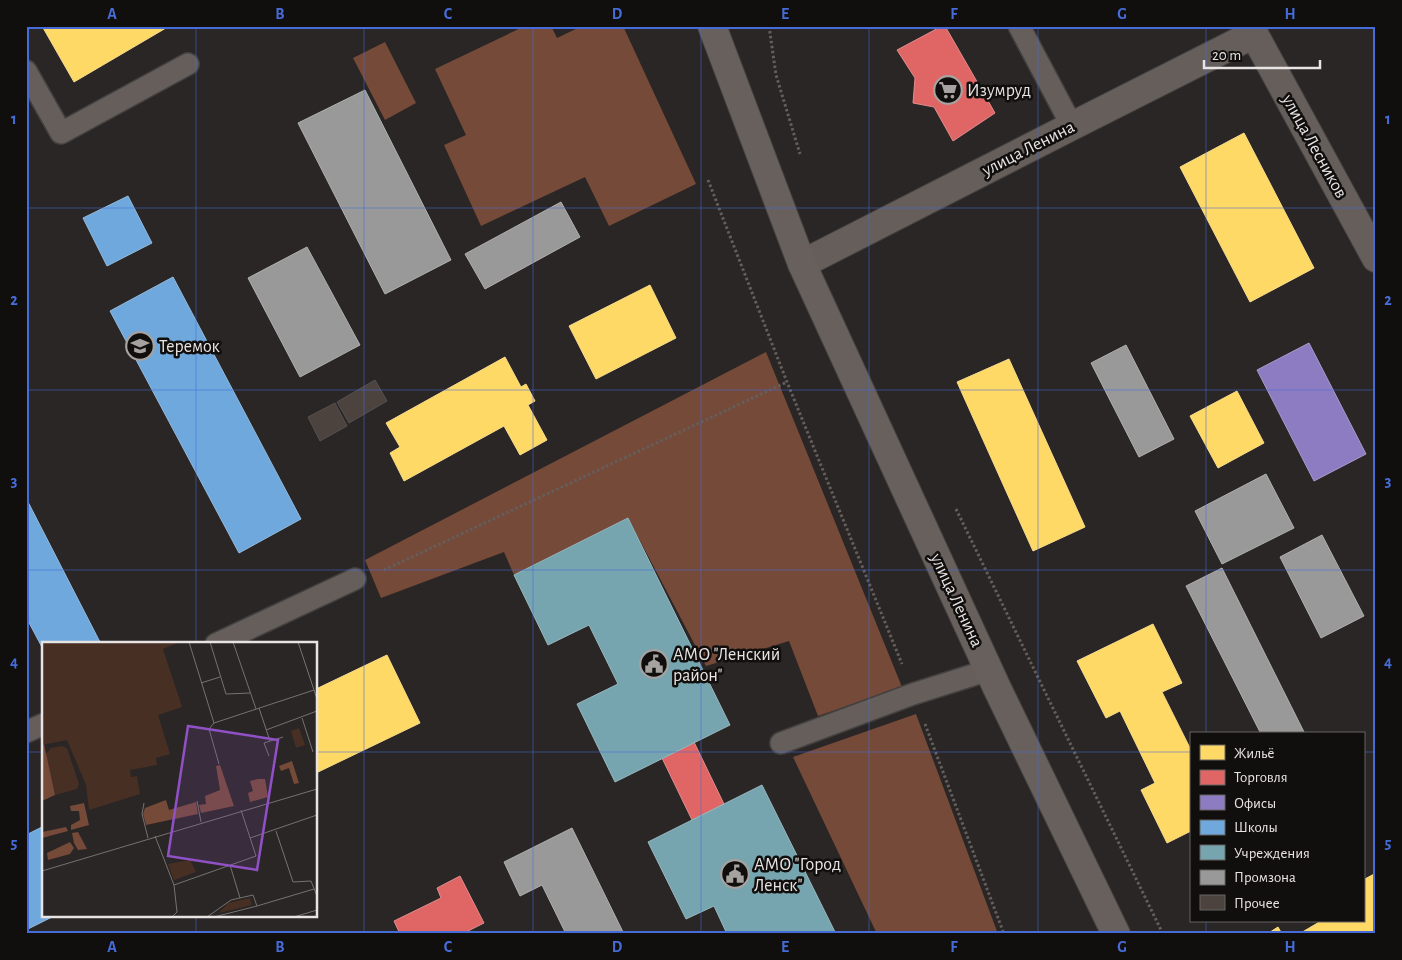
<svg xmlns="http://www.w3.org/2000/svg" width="1402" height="960" font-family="'Alegreya Sans',sans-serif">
  <rect width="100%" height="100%" fill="#292625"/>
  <g fill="#764a39">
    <polygon points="525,26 551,26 557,38 582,26 623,26 696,184 609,226 585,177 481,226 444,145 466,135 435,69"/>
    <polygon points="385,42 416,103 385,120 353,58"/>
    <polygon points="766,352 902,687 818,716 789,641 706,666 628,518 514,575 504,552 381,598 365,560"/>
    <polygon points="916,714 998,934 877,934 793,757"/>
  </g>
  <g fill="#ffd966" stroke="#f8dc8c">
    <polygon points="42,26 165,26 166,28 74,82"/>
    <polygon points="1244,133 1314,268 1250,302 1180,167"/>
    <polygon points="650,285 676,338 596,379 569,326"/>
    <polygon points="505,357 521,387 526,384 535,401 528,405 547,440 520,455 504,426 404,481 390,453 400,447 386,423"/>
    <polygon points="1009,359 1085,527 1033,551 957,382"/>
    <polygon points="1237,391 1264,443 1218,468 1190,416"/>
    <polygon points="1153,624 1182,683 1162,692 1191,750 1191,831 1167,843 1141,790 1155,783 1120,711 1106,718 1077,661"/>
    <polygon points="387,655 420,723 316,773 316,689"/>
    <polygon points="1376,873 1376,934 1299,934 1321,921 1363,921 1363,880"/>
    <polygon points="1278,927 1282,934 1267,934"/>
  </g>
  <g fill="#e06666" stroke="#e28c8c">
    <polygon points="942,26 945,26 995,113 953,141 934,107 913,103 915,78 897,50"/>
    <polygon points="694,742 724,804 692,820 662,758"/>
    <polygon points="460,876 484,923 462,934 400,934 394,921 441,898 437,888"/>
  </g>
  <polygon fill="#8e7cc3" stroke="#a99bcd" points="1309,343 1366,454 1314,481 1257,370"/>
  <g fill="#6fa8dc" stroke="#93bade">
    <polygon points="128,196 152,243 107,266 83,218"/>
    <polygon points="173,277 301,519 239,553 110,311"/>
    <polygon points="26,498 101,644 44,644 44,651 26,617"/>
    <polygon points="44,826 44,916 54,916 26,930 26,835"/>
  </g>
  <g fill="#76a5af" stroke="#98b8bf">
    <polygon points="628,518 730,725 615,782 577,704 618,684 589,625 548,645 514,575"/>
    <polygon points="762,785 836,934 727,934 714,906 686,919 648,842"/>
  </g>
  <g fill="#999" stroke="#b1b0af">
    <polygon points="365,90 451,260 385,294 298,123"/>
    <polygon points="561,202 580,237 485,289 465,254"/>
    <polygon points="307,247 360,345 300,377 248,278"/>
    <polygon points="1126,345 1174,439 1139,457 1091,363"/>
    <polygon points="1266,474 1294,528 1222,564 1195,511"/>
    <polygon points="1322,535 1364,616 1321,638 1280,557"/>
    <polygon points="1222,568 1305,734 1261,734 1186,586"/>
    <polygon points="572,828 624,934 566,934 542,885 520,896 504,862"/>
  </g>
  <g fill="#4c423e" stroke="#545251">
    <polygon points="375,380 387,401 349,423 337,402"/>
    <polygon points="335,403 347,426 320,441 308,417"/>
  </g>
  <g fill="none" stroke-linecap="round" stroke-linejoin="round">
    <defs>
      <g id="lane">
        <polyline points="1019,26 1072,126"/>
        <polyline points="26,71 61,133 188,64"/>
        <polyline points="216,644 355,579"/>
        <polyline points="26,732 44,724"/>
        <polyline points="781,743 913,694 989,670"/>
      </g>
      <polyline id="street" points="802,264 1072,126 1254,34 1376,258"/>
      <polyline id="secondary" points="712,26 802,264 997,688 1116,934"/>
    </defs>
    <use href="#lane" stroke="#434140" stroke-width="24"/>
    <use href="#street" stroke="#434140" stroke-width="30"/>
    <use href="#secondary" stroke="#434140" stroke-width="30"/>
    <g stroke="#645e5c" stroke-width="3" stroke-dasharray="2.5 2.5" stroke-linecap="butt">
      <polyline points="769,26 776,75 800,154"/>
      <polyline points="708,180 787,382 902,664"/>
      <polyline points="956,509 1163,934"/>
      <polyline points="384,570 787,382"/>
      <polyline points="925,724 1004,934"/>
    </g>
    <use href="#lane" stroke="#655e5b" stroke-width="21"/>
    <use href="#street" stroke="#655e5b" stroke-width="28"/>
    <use href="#secondary" stroke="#68605c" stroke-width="28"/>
  </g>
  <path fill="none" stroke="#466cda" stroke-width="1" stroke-opacity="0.55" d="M196 26V644M364 26V934M533 26V934M701 26V934M869 26V934M1038 26V934M1206 26V734M26 208H1376M26 390H1376M26 570H1376M26 752H44M316 752H1191M1363 752H1376M196 916V934M1206 921V934"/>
  <defs>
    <symbol id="supermarket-ring" viewBox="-11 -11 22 22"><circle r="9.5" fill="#110f0e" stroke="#a5a2a0" stroke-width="1.5"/><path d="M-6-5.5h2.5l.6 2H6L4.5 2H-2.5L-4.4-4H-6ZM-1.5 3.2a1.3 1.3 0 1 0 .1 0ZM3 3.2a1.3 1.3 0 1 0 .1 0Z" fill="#a5a2a0"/></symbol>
    <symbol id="school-ring" viewBox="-11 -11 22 22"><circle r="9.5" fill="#110f0e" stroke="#a5a2a0" stroke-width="1.5"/><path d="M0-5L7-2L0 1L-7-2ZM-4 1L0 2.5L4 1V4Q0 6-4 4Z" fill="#a5a2a0"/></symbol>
    <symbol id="civic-ring" viewBox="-11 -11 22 22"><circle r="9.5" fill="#110f0e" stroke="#a5a2a0" stroke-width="1.5"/><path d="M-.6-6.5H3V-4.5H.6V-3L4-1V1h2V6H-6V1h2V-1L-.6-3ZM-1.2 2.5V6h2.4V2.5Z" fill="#a5a2a0"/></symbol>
  </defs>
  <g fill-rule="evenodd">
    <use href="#supermarket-ring" x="932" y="74" width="32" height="32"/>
    <use href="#school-ring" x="124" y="330" width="32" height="32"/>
    <use href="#civic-ring" x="638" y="648" width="32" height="32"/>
    <use href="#civic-ring" x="719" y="858" width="32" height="32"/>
  </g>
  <g text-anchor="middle" stroke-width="5" stroke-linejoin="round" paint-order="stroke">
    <g font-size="18" fill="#e8e4e3" stroke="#110f0e" text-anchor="start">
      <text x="967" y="96">Изумруд</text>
      <text x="159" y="352">Теремок</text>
      <text x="673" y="660">АМО "Ленский<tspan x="673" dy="21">район"</tspan></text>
      <text x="754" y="870">АМО "Город<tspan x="754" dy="21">Ленск"</tspan></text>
    </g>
    <g font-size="18" fill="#e8e4e3" stroke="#110f0e">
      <text transform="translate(1315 146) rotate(61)" y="6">улица Лесников</text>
      <text transform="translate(1028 148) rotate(-27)" y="6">улица Ленина</text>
      <text transform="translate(957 600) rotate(65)" y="6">улица Ленина</text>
    </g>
  </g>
  <g transform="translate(42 642)">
    <rect width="275" height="275" fill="#292625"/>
    <path d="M0 0H138L121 7 140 65 116 73 128 112 114 116 115 123 88 128 89 135 95 134 98 152 47 168 44 143 25 98 0 103ZM257 86 263 103 254 106 249 89ZM20 104 25 106 37 142 35 147 13 153 3 113 9 106ZM148 218 154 230 132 238 126 222ZM208 256 210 263 177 271 186 261Z" fill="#482f24"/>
    <path d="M2 102 13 153 0 159V103ZM250 119 256 138 257 141 252 142 247 126 239 129 237 124ZM178 123 192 164 159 171 157 163 164 162 163 154 178 148 174 124ZM216 137H223L226 155 208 160 206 151 211 149 208 139ZM124 158 127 168 154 160 156 172 104 183 101 172 103 166ZM42 161 47 183 29 188V183L38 178 37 169H29L28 164ZM24 185 26 189 0 196V190ZM36 190 45 207 36 208 32 201 30 191ZM28 200 32 206 28 212 6 218 5 211Z" fill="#764a39"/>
    <path fill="none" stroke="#757271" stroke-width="1" d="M147 0 172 81M168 0 184 52 208 51M191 0 214 67M256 0 275 57M159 41 178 35M217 66 228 99M260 76 271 110M224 88 275 69M227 114 222 101 241 95M177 122 167 87 172 81 272 48M155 159 159 180M102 161 100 172 106 196M234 189 251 240 269 239 275 254M113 194 132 243 135 270 130 275M208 196 275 173M188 223 198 256M0 229 275 147M132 243 214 214 199 168M165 275 189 258 211 253 215 264 272 247M172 275 215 264M252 275 275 268"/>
    <path fill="#9151c6" fill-opacity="0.15" stroke="#9151c6" stroke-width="2.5" d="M146 84 236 98 215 228 126 214Z"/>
    <rect width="275" height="275" fill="none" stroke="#e8e4e3" stroke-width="2.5"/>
  </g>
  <rect width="1402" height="960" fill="none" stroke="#110f0e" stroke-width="55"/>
  <rect x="1190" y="732" width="175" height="190" fill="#110f0e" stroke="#676463"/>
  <rect x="1200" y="745" width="25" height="15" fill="#ffd966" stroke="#676463"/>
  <text x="1234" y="758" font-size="15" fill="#e8e4e3">Жильё</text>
  <rect x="1200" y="770" width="25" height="15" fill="#e06666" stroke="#676463"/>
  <text x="1234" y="782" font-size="15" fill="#e8e4e3">Торговля</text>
  <rect x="1200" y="795" width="25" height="15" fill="#8e7cc3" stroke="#676463"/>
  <text x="1234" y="808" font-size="15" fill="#e8e4e3">Офисы</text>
  <rect x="1200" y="820" width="25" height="15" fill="#6fa8dc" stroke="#676463"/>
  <text x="1234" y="832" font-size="15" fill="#e8e4e3">Школы</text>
  <rect x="1200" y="845" width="25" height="15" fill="#76a5af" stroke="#676463"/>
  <text x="1234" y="858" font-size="15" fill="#e8e4e3">Учреждения</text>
  <rect x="1200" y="870" width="25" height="15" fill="#999999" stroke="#676463"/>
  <text x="1234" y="882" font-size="15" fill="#e8e4e3">Промзона</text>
  <rect x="1200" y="895" width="25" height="15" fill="#4c423e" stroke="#676463"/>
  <text x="1234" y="908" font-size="15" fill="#e8e4e3">Прочее</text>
  <path d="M1204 60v8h116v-8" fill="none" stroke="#e8e4e3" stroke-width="2.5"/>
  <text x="1212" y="60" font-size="15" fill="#e8e4e3" stroke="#110f0e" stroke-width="4" paint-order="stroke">20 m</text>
  <rect x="28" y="28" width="1346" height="904" fill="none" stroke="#466cda" stroke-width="2"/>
  <g font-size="16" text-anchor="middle" font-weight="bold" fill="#466cda">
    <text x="112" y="19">A</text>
    <text x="280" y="19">B</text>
    <text x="448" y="19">C</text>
    <text x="617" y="19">D</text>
    <text x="785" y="19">E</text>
    <text x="954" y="19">F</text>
    <text x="1122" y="19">G</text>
    <text x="1290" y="19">H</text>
    <text x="14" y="124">1</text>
    <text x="1388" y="124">1</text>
    <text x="14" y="305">2</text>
    <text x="1388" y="305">2</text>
    <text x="14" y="486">3</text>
    <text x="1388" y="486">3</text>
    <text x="14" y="667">4</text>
    <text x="1388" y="667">4</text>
    <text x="14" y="848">5</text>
    <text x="1388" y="848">5</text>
    <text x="112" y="952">A</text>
    <text x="280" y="952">B</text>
    <text x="448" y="952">C</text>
    <text x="617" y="952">D</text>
    <text x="785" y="952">E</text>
    <text x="954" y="952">F</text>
    <text x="1122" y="952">G</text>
    <text x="1290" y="952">H</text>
  </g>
</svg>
